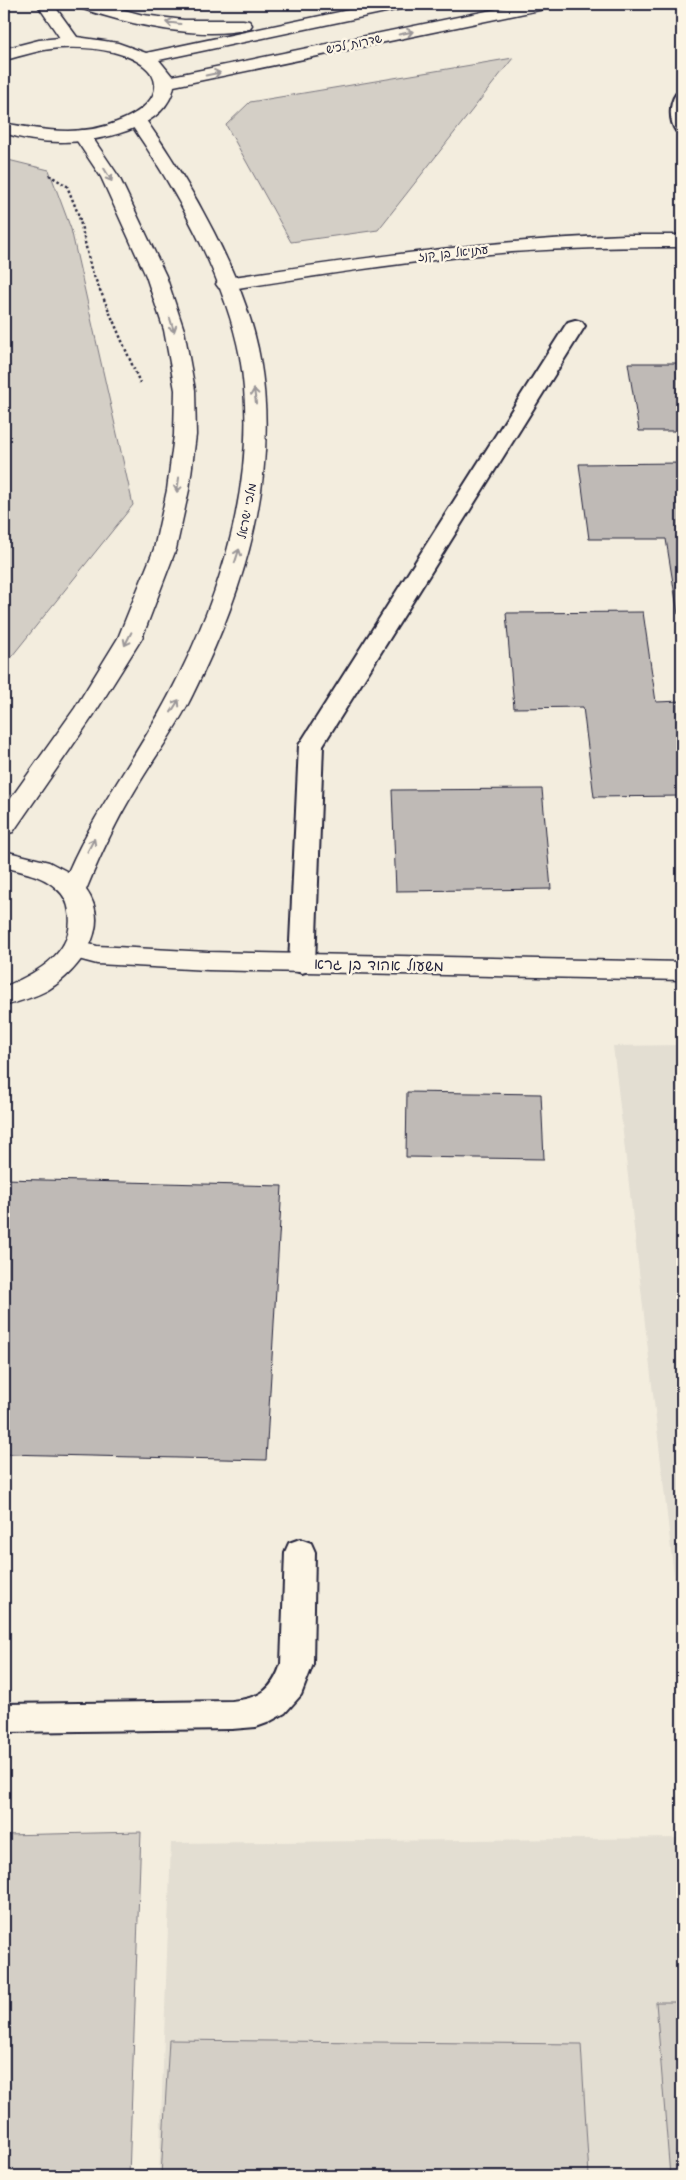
<svg xmlns="http://www.w3.org/2000/svg" width="686" height="2180" font-family="Kalam,'Playpen Sans Hebrew',sans-serif">
  <rect width="100%" height="100%" fill="#f3edde"/>
  <filter id="ink" filterUnits="userSpaceOnUse"><feTurbulence type="fractalNoise" baseFrequency=".02" numOctaves="2"/><feDisplacementMap in="SourceGraphic" scale="10" xChannelSelector="R" yChannelSelector="G"/><feConvolveMatrix kernelMatrix="1 2 1 2 8 2 1 2 1" color-interpolation-filters="sRGB"/></filter>
  <g filter="url(#ink)">
    <g fill="#e3ded2">
      <polygon points="682,1045 682,1645 613,1046"/>
      <polygon points="682,1838 682,2176 159,2176 171,1843"/>
    </g>
    <g fill="#d4cfc6" stroke="#7b7880">
      <polygon points="513,58 378,230 291,242 226,125 250,102"/>
      <polygon points="4,159 49,170 71,229 133,505 4,666"/>
      <polygon points="141,1832 129,2176 4,2176 4,1835"/>
      <polygon points="656,2002 682,2002 682,2176 670,2176"/>
      <polygon points="169,2040 581,2044 589,2176 161,2176"/>
    </g>
    <g fill="#bfbab6" stroke="#22223b">
      <polygon points="628,363 682,363 682,431 639,431"/>
      <polygon points="682,463 682,614 678,614 666,539 589,539 579,464"/>
      <polygon points="643,612 656,702 682,701 682,796 594,797 583,707 514,708 506,613"/>
      <polygon points="542,789 551,889 396,891 392,790"/>
      <polygon points="407,1092 541,1094 544,1159 406,1157"/>
      <polygon points="4,1179 282,1186 266,1460 4,1454"/>
    </g>
    <g fill="none" stroke-linecap="round" stroke-linejoin="round">
      <defs>
        <g id="service">
          <path d="M682 93V132L676 131C669 121 669 104 676 94Z"/>
          <polygon points="575,320 582,322 585,326 323,745 315,964 311,970 302,973 293,970 289,964 299,745 565,326 568,322"/>
          <path d="M300 1539 311 1543 315 1552 313 1664 301 1695 285 1713 267 1723 256 1727 232 1729 4 1732V1704L232 1701C260 1698 272 1691 281 1664L285 1552 289 1543Z"/>
        </g>
        <g id="minor">
          <path d="M625 235H682V247C625 247 569 248 512 252 416 260 321 275 226 290L219 288 216 284 219 280 226 278C359 258 491 240 625 235Z"/>
          <polygon points="76,941 97,946 208,952 682,962 682,980 208,970 97,964 67,956 63,950 67,944"/>
        </g>
        <g id="tertiary">
          <path d="M137 115 143 116C189 180 247 281 260 359 280 476 245 590 193 694 177 728 153 759 134 792 115 823 100 856 86 890 113 927 80 970 48 990 35 997 18 1002 4 1006V987C35 974 76 953 69 912 68 903 64 895 57 889 43 875 22 872 4 867V851L49 862 68 872C96 808 136 758 168 697 222 595 260 473 240 357 225 277 174 186 128 120L131 116Z"/>
          <polygon points="82,130 88,131 119,177 166,276 184,330 195,390 196,435 189,490 176,549 142,638 93,716 13,832 4,834 4,808 75,708 118,638 154,549 167,490 174,435 175,390 164,330 146,276 101,177 73,135 76,131"/>
        </g>
        <g id="secondary">
          <path d="M37 4H53L77 37 118 43 146 53 377 4H408L406 8 400 9 159 60 172 76 521 4H552L550 8 544 9 174 86C167 130 96 142 61 142 41 142 22 139 4 133V123C40 130 81 137 117 122 169 102 168 66 113 52 96 48 77 47 60 48 40 49 23 56 4 60V49L39 40 60 38Z"/>
          <path d="M78 4H102L143 15 184 20H243L249 21 252 25 249 29C200 41 127 24 80 8Z"/>
        </g>
      </defs>
      <use href="#service" stroke="#22223b" stroke-width="4"/>
      <use href="#minor" stroke="#22223b" stroke-width="3"/>
      <use href="#tertiary" stroke="#22223b" stroke-width="3"/>
      <use href="#secondary" stroke="#22223b" stroke-width="3"/>
      <polyline stroke="#22223b" stroke-width="2.5" stroke-dasharray="2.5 2.5" stroke-linecap="butt" points="49,175 67,186 79,216 91,269 140,383"/>
      <use href="#service" fill="#fcf5e5" fill-rule="evenodd"/>
      <use href="#minor" fill="#fcf5e5" fill-rule="evenodd"/>
      <use href="#tertiary" fill="#fcf5e5" fill-rule="evenodd"/>
      <use href="#secondary" fill="#fcf5e5" fill-rule="evenodd"/>
    </g>
    <defs><path id="oneway-shaft" d="M-6 0H5M1.5-3L5.5 0L1.5 3" fill="none" stroke-width="1.6" stroke-linecap="round" stroke-linejoin="round" transform="scale(1.25)"/></defs>
    <g stroke="#9a9698">
      <use href="#oneway-shaft" transform="translate(173 23) rotate(-173)"/>
      <use href="#oneway-shaft" transform="translate(406 33) rotate(-12)"/>
      <use href="#oneway-shaft" transform="translate(213 74) rotate(-12)"/>
      <use href="#oneway-shaft" transform="translate(108 175) rotate(59)"/>
      <use href="#oneway-shaft" transform="translate(172 325) rotate(73)"/>
      <use href="#oneway-shaft" transform="translate(255 396) rotate(-98)"/>
      <use href="#oneway-shaft" transform="translate(178 485) rotate(98)"/>
      <use href="#oneway-shaft" transform="translate(237 556) rotate(-72)"/>
      <use href="#oneway-shaft" transform="translate(128 639) rotate(117)"/>
      <use href="#oneway-shaft" transform="translate(175 706) rotate(-58)"/>
      <use href="#oneway-shaft" transform="translate(91 845) rotate(-62)"/>
    </g>
  </g>
  <g text-anchor="middle" stroke-width="5" stroke-linejoin="round" paint-order="stroke">
    <g font-size="12" fill="#22223b" stroke="#fcf5e5">
      <text transform="translate(354 44) rotate(-12)" y="4">שדרות לכיש</text>
      <text transform="translate(453 253) rotate(-6)" y="4">עתניאל בן קנז</text>
      <text transform="translate(247 511) rotate(-79)" y="4">מלכי ישראל</text>
    </g>
    <g font-size="15" fill="#22223b" stroke="#fcf5e5">
      <text transform="translate(379 965) rotate(1)" y="5">משעול אהוד בן גרא</text>
    </g>
  </g>
  <rect width="686" height="2180" fill="none" stroke="#fcf5e5" stroke-width="20"/>
  <rect x="10" y="10" width="666" height="2160" fill="none" stroke="#22223b" stroke-width="2" filter="url(#ink)"/>
</svg>
